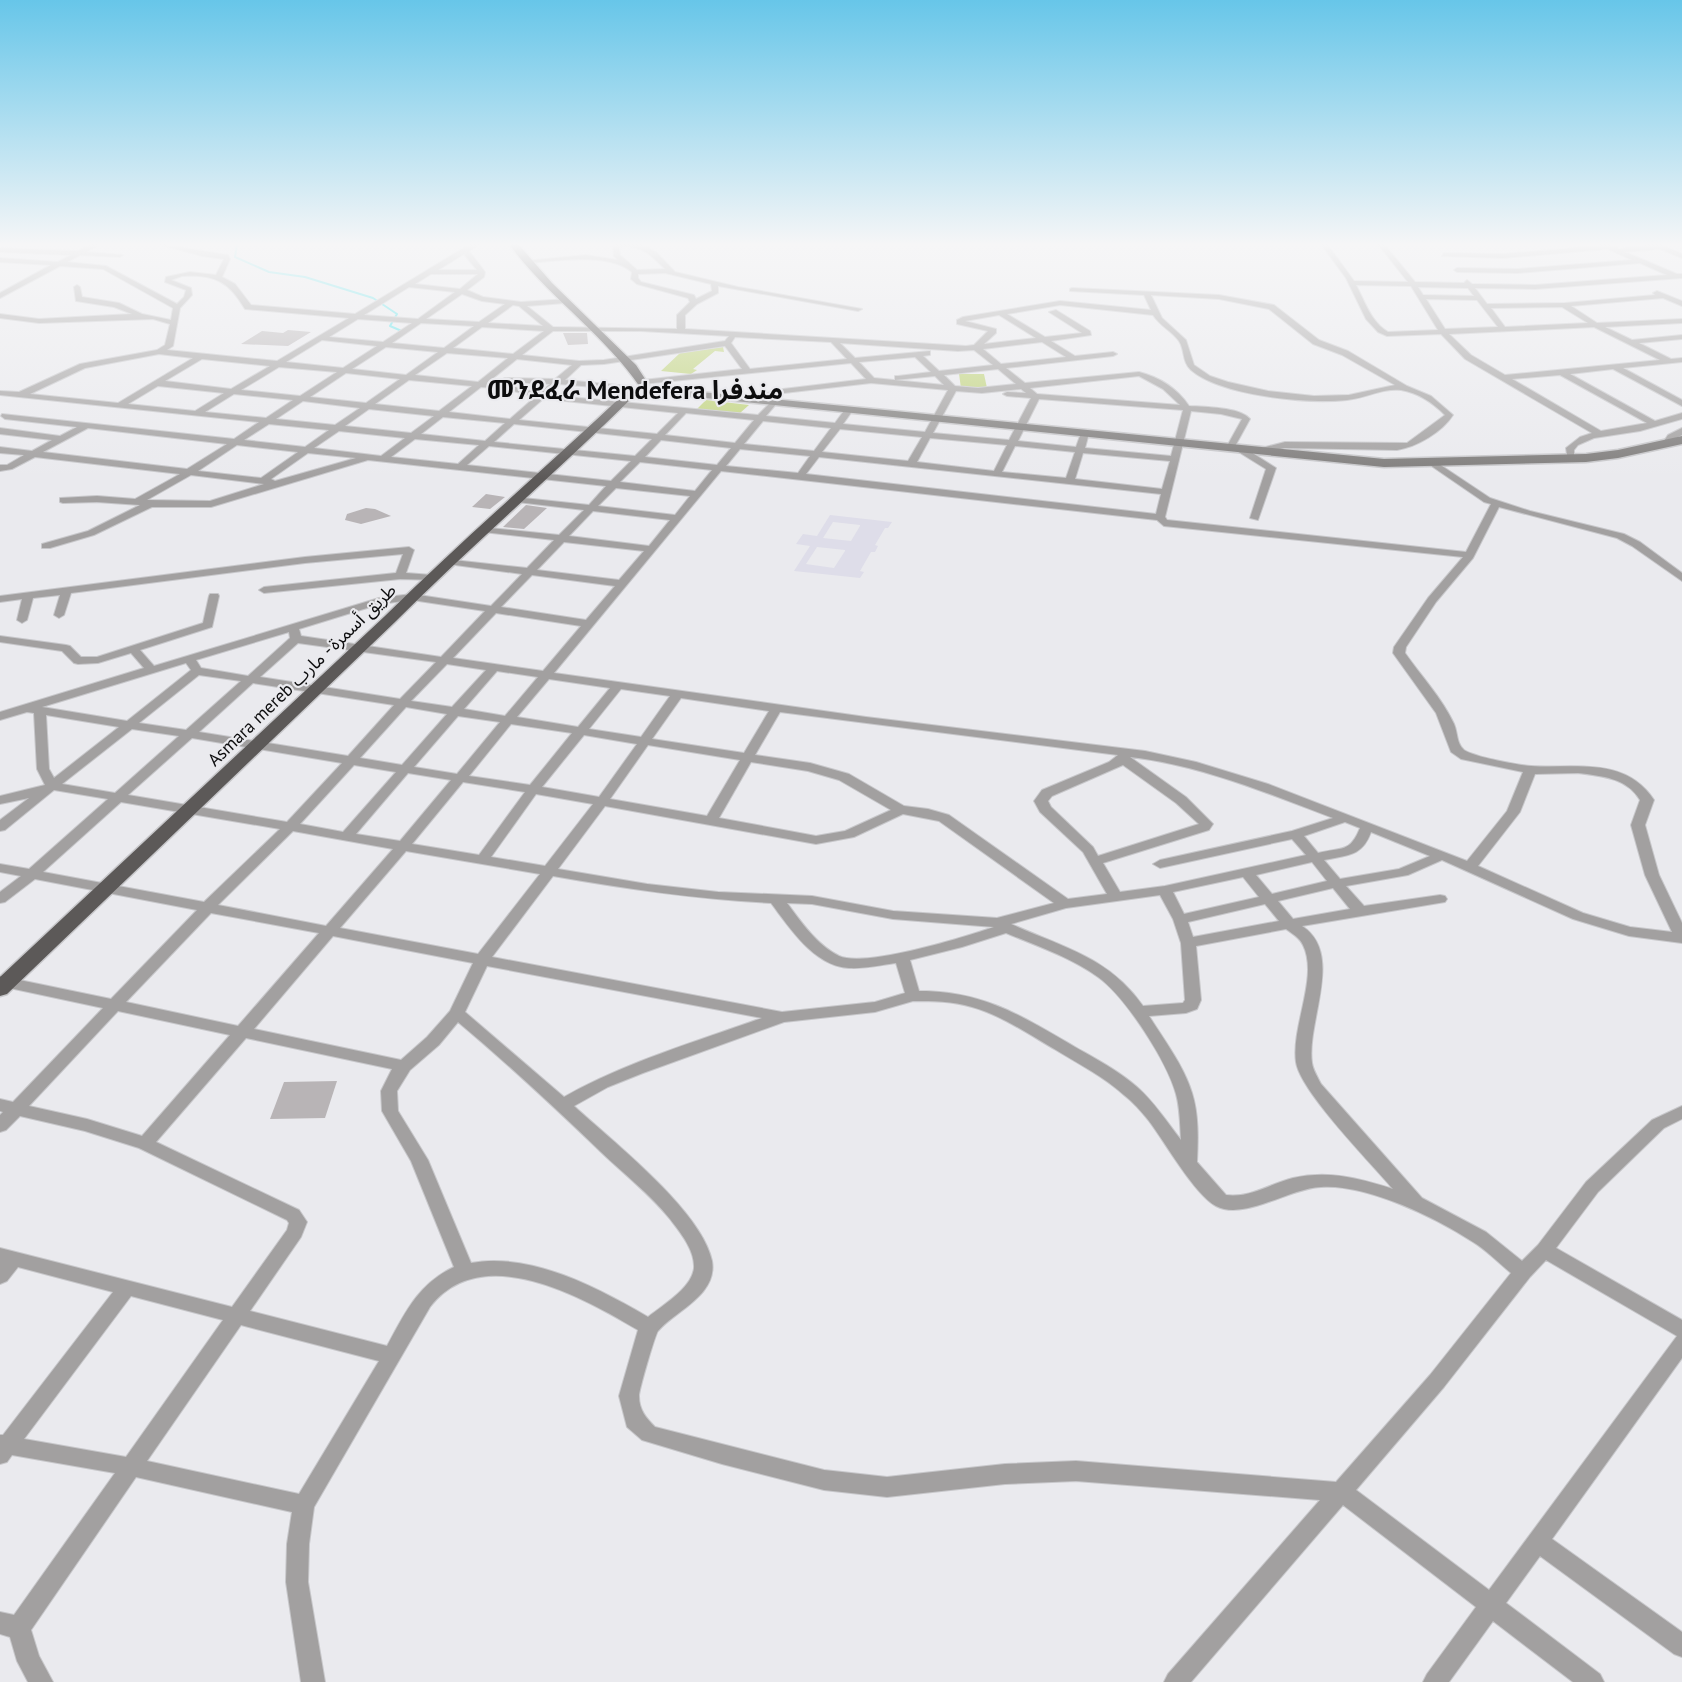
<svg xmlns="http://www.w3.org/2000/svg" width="1682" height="1682" font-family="'PT Sans','Noto Sans Arabic','Noto Sans Ethiopic',sans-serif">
  <rect width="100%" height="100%" fill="#eaeaee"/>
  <path fill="#dedde9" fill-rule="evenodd" d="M830 515 892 522 888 528H885L875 545 878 546 875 552H871L860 571 864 572 860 578 794 571 810 546 796 544 803 534 817 536ZM833 522 860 525V526L851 541 823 538ZM817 547 845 550V551L834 568 806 564Z"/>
  <g fill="#bed277">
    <polygon points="723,347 724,352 715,351 693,369 697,370 691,374 661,371 680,353"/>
    <polygon points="959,374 984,374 987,388 961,388"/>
    <polygon points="706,400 749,405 740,413 697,409"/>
  </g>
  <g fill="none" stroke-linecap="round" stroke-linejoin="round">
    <polyline stroke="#46e2ea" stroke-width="2" points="237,244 235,257 269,272 305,277 373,298 397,314 390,326 404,332"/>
  </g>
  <g fill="#b8b4b6">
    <polygon points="288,330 311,332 288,346 241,344 262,331 283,333"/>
    <polygon points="563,333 587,333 588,344 568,345"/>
    <polygon points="486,494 505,497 490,509 472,507"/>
    <polygon points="526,505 547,508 524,529 503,527"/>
    <polygon points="366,508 375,509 391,516 361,524 345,520 347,514"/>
    <polygon points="337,1081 325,1118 270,1119 284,1082"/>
  </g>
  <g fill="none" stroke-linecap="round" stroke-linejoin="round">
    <defs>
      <g id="minor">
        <path d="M91 244H99L87 252 123 255 120 257 80 255 67 262 106 266 177 304 184 297 186 290 165 282 166 277 190 272 216 275 224 259 202 256 158 244 228 255 230 259 222 277 235 284 251 305 355 314 462 249 472 244H479L469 251 485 272 484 277 467 290 483 297 521 302 568 299 569 301 565 303 527 306 553 327 677 329V315L690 302 688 298 637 284 631 279 632 272C609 252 557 261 528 263L525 261 586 255 618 260 614 256 613 246 617 244 644 245 657 253 675 272 738 287 862 309 858 311 718 286V293L697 304 685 315V329L966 346 974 345 988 331 957 324V320L963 317 1060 301 1151 310 1144 295 1070 291V289L1072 288 1219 295 1274 305 1319 340 1348 351 1407 386 1431 396 1453 415C1442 432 1417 447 1397 450L1285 448 1258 453V449L1285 442 1407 443 1445 415C1433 403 1419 393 1401 390 1383 388 1366 398 1347 400 1308 404 1221 396 1191 370 1182 362 1185 350 1179 341 1172 331 1160 326 1153 315L1060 305 1007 314 1045 337 1082 333 1049 312 1056 310 1090 331 1091 335 1051 341 1075 356 1113 352 1117 354 1113 356 1006 368 1025 383 1139 372C1159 377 1177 388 1189 406 1205 407 1240 407 1250 419L1234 448 1230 451 1226 448 1242 419 1221 414 1191 411 1165 517 1167 520 1466 552 1491 504 1484 502 1430 465 1428 463 1433 460 1490 498 1530 511 1624 534 1640 542 1682 573V581L1632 546 1617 538 1499 507 1473 558 1436 602 1406 647 1405 653C1421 676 1442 698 1454 724 1458 733 1456 743 1464 750 1475 757 1517 765 1531 766 1575 769 1625 756 1654 800L1645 825 1659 875 1682 923V943L1629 936 1573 919 1442 860 1408 875 1346 886 1364 906 1440 895 1445 896 1447 899 1445 902 1302 926C1345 954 1306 1022 1312 1063 1313 1070 1318 1078 1321 1084L1422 1198 1486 1232 1522 1261 1538 1245 1586 1182 1652 1120 1682 1106V1119L1664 1128 1598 1192 1556 1248 1682 1320V1358L1552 1539 1682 1632V1657L1674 1654 1540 1556 1506 1603 1600 1674 1604 1682H1573L1493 1621 1449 1682H1423L1427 1674 1476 1607 1343 1505 1191 1682H1164L1168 1674 1320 1500 1076 1481 1005 1484 887 1497 824 1490 722 1464 642 1440 627 1427 619 1396 638 1330C582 1297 482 1240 430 1307L314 1507 309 1544 308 1582 325 1682H301L286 1582 287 1544 292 1512 136 1477 31 1630 39 1656 53 1682H28L17 1661 10 1637 0 1634V1612L14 1615 115 1473 12 1455 7 1462 0 1464V1435H3L113 1292 18 1267 7 1281 0 1284V1248L232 1307 287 1230 289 1223 287 1220 139 1148 85 1131 20 1116 6 1130 0 1132V1115L3 1112 0 1111V1099L13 1102 103 1008 0 986V976L111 999 197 910 35 879 5 902 0 903V892L21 876 0 872V864L29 869 108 799 54 790 5 830 0 831V820L29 798 0 804V796L45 785 37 769 34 713 27 712 0 720V712L144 668 131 653 98 663 78 664 74 663 62 651 0 642V636L66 645 70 646 81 657H97L203 623 209 596 210 594H218L219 596 212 627 140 650 154 666 379 598 412 594 491 606 522 574 448 564 444 563V559L527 568 554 540 483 532 480 531V527L559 535 584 510 517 502 514 501V497L589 505 606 486 368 460 211 507H152L94 535 50 548H42V544L88 531 140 505 97 502 63 503 60 502V498L97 496 135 499 180 474 35 457 12 469 0 471V465H7L24 455 0 453V447L32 451 52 440 0 434V428L60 436 77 427 5 419 1 416 2 414 234 439 259 422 0 395V391L19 392 80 364 157 350 165 345 170 324 153 319 39 323 0 318V314L39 319 132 314 114 307 76 301 74 287 77 285 80 287 82 297 119 303 142 314 171 320 173 308 103 269 60 266 0 298V293L51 265 0 262V258L58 262 71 255 0 252V248L78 251ZM626 246C644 247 653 257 665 269L637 270 620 255 619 247ZM464 254 477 270H438ZM665 273 711 284 712 291 696 299 694 295 641 282 638 278V274ZM431 274H478L460 289 415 284ZM182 276C214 274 229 281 245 309L349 318 277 361 167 350 173 346 180 308 192 295 191 288 171 280ZM409 287 455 292 418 319 364 315ZM462 294 482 301 505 304 479 322 426 319ZM1151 295 1219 299 1269 309 1313 344 1342 355 1395 385 1349 395 1314 396 1268 391 1228 382 1210 376 1194 365 1186 340 1162 318ZM513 305 519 306 543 326 488 323ZM999 315 1036 338 984 344 996 333V329L965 321ZM358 319 412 323 383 342 329 337ZM421 323 474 326 444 348 392 343ZM482 327 544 331 513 354 453 348ZM553 331H641L729 336 725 341 604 360 579 361 522 355ZM735 337 831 342 847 359 750 369 731 343ZM322 340 377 346 343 368 286 362ZM1042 342 1066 357 1001 364 983 349ZM840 343 958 351 974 350 993 365 939 371 923 356 930 355V351L855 358ZM725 346 742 369 643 380 639 382 643 384 851 363 866 379 783 389 759 395 756 401 763 403 765 399 784 393 871 383 948 390 925 432 843 424 853 410 849 407 846 408 835 423 766 416 777 403 773 400 758 415 548 395 559 384 628 390 632 388 628 386 565 380 581 365 604 364ZM386 347 438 352 406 375 352 369ZM447 353 508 358 478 382 415 375ZM159 354 193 358 118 403 30 394 85 368ZM915 357 931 372 898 376H895V380L935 376 944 385 874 378 859 362ZM202 359 270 366 231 389 165 381ZM517 359 572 365 555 379 505 378 501 380 505 382 550 384 540 393 506 385 487 383ZM279 367 337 372 300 396 241 390ZM998 369 1016 384 978 388 955 386 944 375ZM346 373 400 379 366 403 310 397ZM1139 376 1163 389 1180 405 1037 394 1030 388ZM409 380 472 386 439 411 375 404ZM158 386 224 393 195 411 128 404ZM481 387 506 389 535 397 510 419 449 412ZM1021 389 1026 393 1007 392 1003 394 1007 396 1031 398 1009 440 933 433 956 391 982 393ZM234 394 293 400 266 418 205 412ZM543 399H546L678 413 657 434 519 420ZM1039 399 1183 410 1171 456 1085 448 1089 433 1085 430 1081 433 1076 447 1018 441ZM303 401 360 408 335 425 276 419ZM369 409 434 416 411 433 345 426ZM686 413 754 420 735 443 665 435ZM443 417 505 423 485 441 421 434ZM763 421 831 428 814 451 744 444ZM269 424 329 430 305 447 244 440ZM514 424 652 439 635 456 494 442ZM88 428 227 444 187 469 43 452ZM840 429 922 437 908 461 822 452ZM339 431 405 438 381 456 314 448ZM930 438 1007 445 994 471 917 462ZM415 439 479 445 458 464 391 457ZM661 440 731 448 717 465 645 457ZM237 445 298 452 261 478 198 471ZM489 446 631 461 611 481 467 465ZM1015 446 1075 452 1066 478 1002 472ZM740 449 810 456 798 473 726 466ZM308 453 356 458 275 481 271 479ZM1083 453 1170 461 1162 489 1075 479ZM819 457 1161 494 1156 514 806 474ZM640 462 712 470 695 491 620 482ZM721 471 1157 520 1164 526 1463 557 1428 598 1394 647 1393 653 1436 713 1451 752 1461 759 1523 772 1507 811 1467 861 1268 784 1196 762 1145 751 866 717 554 673ZM191 475 264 484 210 501 147 500ZM616 488 690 496 675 515 598 506ZM593 511 670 520 649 546 569 536ZM564 542 644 551 619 580 537 570ZM532 575 615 586 586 620 501 607ZM412 600 485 611 441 657 301 636 299 629 380 604ZM496 613 581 626 543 671 453 658ZM289 632 290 638 248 676 201 668 196 660ZM298 643 436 662 400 699 260 677ZM186 663 191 670 127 721 42 707ZM447 664 486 670 452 707 411 701ZM497 671 538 677 505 716 464 709ZM199 675 241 681 186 730 139 723ZM549 679 610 688 578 727 517 717ZM253 683 394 705 348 756 199 732ZM621 689 670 696 641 737 589 729ZM681 698 769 711 744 753 652 739ZM406 707 447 714 402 765 360 758ZM780 712 1118 755 1109 762 1042 790 1034 801 1040 812 1083 852 1107 894 1068 899 949 815 928 809 904 806 849 774 810 763 755 755ZM46 715 119 727 54 778 49 769ZM458 716 500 722 457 774 414 767ZM511 724 572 733 530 785 469 776ZM132 729 179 736 115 793 62 784ZM584 735 637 744 599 797 542 787ZM192 738 342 763 287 822 128 795ZM648 745 740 760 707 816 610 799ZM1130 757C1200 765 1267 793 1333 818L1292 831 1160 860 1153 864 1160 868 1292 839 1306 855 1165 886 1120 892 1103 863 1209 830 1213 824 1186 797ZM751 762 808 771 839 780 891 810 845 831 816 836 719 818ZM354 765 396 772 343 832 300 824ZM1123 765 1176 803 1199 824 1098 856 1093 847 1051 807 1048 801 1052 796ZM408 773 451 780 400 841 356 834ZM1578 773C1602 776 1627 778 1640 800L1631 825 1645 875 1672 932 1630 927 1583 913 1478 866 1520 812 1535 774ZM463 782 525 792 479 855 412 844ZM536 794 593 804 545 866 491 857ZM121 802 280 829 204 902 43 872ZM605 806 816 844 854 837 903 814 939 821 1054 903 997 918 893 911 812 896 718 892 647 884 558 869ZM1345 822 1360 828C1350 853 1342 847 1318 853L1304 836ZM293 831 393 849 326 926 218 905ZM1371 832 1430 856 1399 869 1340 879 1324 860C1347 855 1362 857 1371 832ZM406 851 540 874 478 954 340 928ZM1312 862 1327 881 1272 894 1256 875ZM553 876C626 889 697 899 771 903 790 928 814 966 849 968 864 969 881 965 896 963L905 993 875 1002 782 1012 492 957ZM1243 877 1259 897 1184 914 1173 892ZM1333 888 1350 909 1293 919 1278 901ZM1160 895 1173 919 1181 943 1185 1000 1183 1003 1143 1006C1109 957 1062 947 1011 924L1066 908ZM787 903 812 904 893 919 994 927C965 937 865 968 839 956 817 945 801 922 787 903ZM1265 904 1279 921 1193 937 1188 922ZM211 913 319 933 238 1026 126 1002ZM1286 929C1293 934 1300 938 1303 945 1319 977 1291 1026 1296 1062 1300 1091 1371 1163 1393 1189 1359 1178 1328 1170 1293 1178 1269 1184 1251 1198 1226 1195L1197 1162C1198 1140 1199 1115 1192 1093 1184 1066 1164 1040 1149 1016L1186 1013 1197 1009 1201 1000 1196 946ZM1006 933C1037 946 1070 957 1098 977 1125 996 1167 1061 1176 1094 1180 1108 1180 1124 1181 1140 1167 1122 1154 1102 1137 1087 1119 1071 1096 1059 1075 1047 1022 1016 983 991 919 991L910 960 962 947ZM333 936 473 963 450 1011 427 1037 401 1060 254 1029ZM487 966 762 1018C695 1042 626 1062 564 1097L465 1012ZM913 1001C933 1001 952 1001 972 1007 1001 1015 1030 1035 1056 1050 1079 1064 1104 1077 1124 1095 1133 1102 1142 1112 1149 1121 1165 1142 1195 1195 1216 1206 1244 1221 1290 1188 1321 1187 1366 1184 1435 1217 1473 1242 1486 1250 1499 1263 1511 1273L1430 1375 1336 1482 1076 1461 1005 1464 887 1477 824 1470 655 1427C646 1418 639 1410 639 1396 639 1390 655 1335 658 1331 675 1311 718 1295 712 1261 702 1211 612 1141 574 1106L608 1087 643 1073 784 1022 875 1012ZM118 1011 230 1035 142 1136 87 1119 29 1106ZM458 1022C507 1063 554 1107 601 1152 624 1174 650 1194 670 1219 680 1232 695 1250 694 1268 692 1288 663 1305 648 1317 598 1288 531 1252 471 1263L428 1160 398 1111 397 1091 410 1070 439 1045ZM246 1038 392 1069 381 1091 382 1111 411 1161 454 1267C418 1284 405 1313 387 1346L250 1311 301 1237 307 1222 299 1210 156 1142ZM1546 1260 1677 1336 1489 1590 1356 1490 1444 1387 1530 1277ZM131 1296 223 1320 126 1457 24 1439ZM241 1325 379 1361 299 1494 147 1461Z"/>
        <path d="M1321 244H1327L1354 281 1408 282 1378 244H1384L1415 282 1464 283 1467 280 1472 284 1535 285 1667 275 1640 263 1518 273 1457 272 1454 270 1457 268 1518 269 1632 260 1608 249 1503 258 1442 256 1444 253 1503 254 1600 246 1599 244H1607L1619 249 1659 244 1682 254V258L1660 249 1625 252 1677 274H1682V278L1535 289 1475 288 1487 304 1565 303 1655 295 1653 293 1657 291 1682 301V306L1663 298 1571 306 1597 323 1682 319V323L1605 327 1632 340 1682 335V339L1639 343 1671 359 1682 358V362L1623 368 1682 400V406L1613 369 1570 374 1655 421 1682 413V419L1640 431 1594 438 1578 445 1574 450V461H1568L1566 448 1580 437 1592 433 1465 359 1441 334 1387 336 1378 332 1366 319 1346 278ZM1356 285 1411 286 1438 330 1388 332C1371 322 1365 302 1356 285ZM1418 287 1468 288 1474 296 1423 295ZM1426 299 1477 300 1498 327 1445 329ZM1562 307 1588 323 1505 327 1491 308ZM1594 327 1660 360 1505 375 1471 355 1449 334ZM1560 375 1647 423 1601 431 1512 379Z"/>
        <polygon points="1682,428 1682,435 1674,439 1669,446 1663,446 1662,444 1668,435"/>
        <polygon points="1237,447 1243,447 1276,468 1258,520 1250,518 1266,469 1237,451"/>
        <polygon points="409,547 414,550 406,573 432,575 437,578 436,580 400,579 264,593 259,590 264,587 396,573 403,554 305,563 71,593 64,615 59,618 54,615 60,595 33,598 27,620 22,623 17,620 22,599 0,602 0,596 305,557"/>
      </g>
      <polygon id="secondary" points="650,387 1384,459 1586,454 1618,450 1682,436 1682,444 1618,458 1586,462 1384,467 646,392 645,390"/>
      <g id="trunk">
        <path d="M509 244H518L552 283 636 365 649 385 648 387H640C604 334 547 296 509 244Z"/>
        <path d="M632 389 637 392 636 394C557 472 473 544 395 622L7 994 0 996V977L385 616C464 538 548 466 628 390Z"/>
      </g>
    </defs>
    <use href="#minor" stroke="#c7c7ca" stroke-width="2"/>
    <use href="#secondary" stroke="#c7c7ca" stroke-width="3"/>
    <use href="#trunk" stroke="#c7c7ca" stroke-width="3"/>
    <use href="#minor" fill="#a2a0a0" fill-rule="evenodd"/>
    <use href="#secondary" fill="#7f7d7c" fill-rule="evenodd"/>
    <use href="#trunk" fill="#5c5958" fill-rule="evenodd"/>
  </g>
  <linearGradient id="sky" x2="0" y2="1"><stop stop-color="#67c6e9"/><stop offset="0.51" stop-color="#f6f6f7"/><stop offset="1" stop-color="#f6f6f7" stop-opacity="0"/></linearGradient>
  <rect width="1682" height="479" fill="url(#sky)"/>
  <g text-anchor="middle" stroke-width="4.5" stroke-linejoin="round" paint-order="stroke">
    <g font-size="18" fill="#0d0d0e" stroke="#eaeaee">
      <text transform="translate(302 675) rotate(-44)" y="6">Asmara mereb طريق أسمرة - مارب</text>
    </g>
    <g font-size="26" font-weight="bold" fill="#0d0d0e" stroke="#eaeaee">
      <text x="635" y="399">መንደፈራ Mendefera مندفرا</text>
    </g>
  </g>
</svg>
